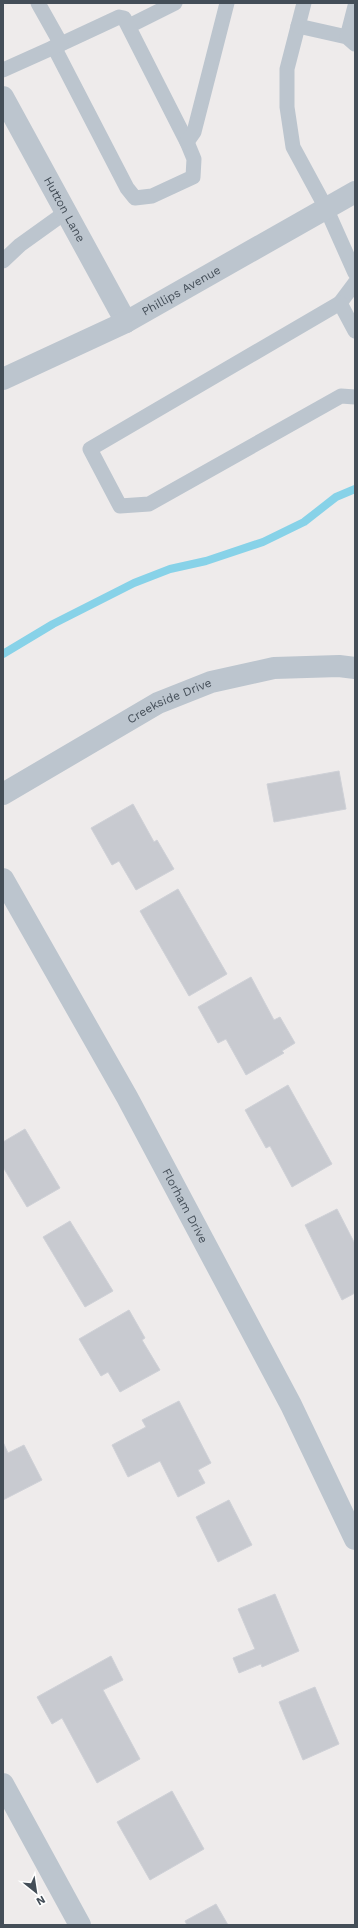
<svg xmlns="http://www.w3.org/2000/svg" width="358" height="1928" font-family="'Work Sans',sans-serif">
  <rect width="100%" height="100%" fill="#eeebeb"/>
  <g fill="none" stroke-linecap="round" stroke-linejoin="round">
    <polyline stroke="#87d2e8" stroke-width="8" points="3,654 53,624 134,583 170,569 206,561 263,542 304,522 336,497 355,489"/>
  </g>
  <g fill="#c8cad0" stroke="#cfd1d7">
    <polygon points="339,771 346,809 274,822 267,784"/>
    <polygon points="133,804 154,842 157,840 174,869 136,890 119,861 112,865 91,828"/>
    <polygon points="178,889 227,974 189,996 140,911"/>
    <polygon points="251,977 274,1020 280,1017 295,1043 282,1051 284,1053 246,1075 226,1039 218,1043 198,1007"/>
    <polygon points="288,1085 332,1164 292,1187 270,1146 266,1148 245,1110"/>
    <polygon points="25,1129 60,1188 27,1207 3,1167 3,1142"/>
    <polygon points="337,1209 355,1244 355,1293 342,1300 305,1225"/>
    <polygon points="70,1221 113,1291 85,1307 43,1237"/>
    <polygon points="129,1310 145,1338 142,1340 160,1370 120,1392 108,1372 101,1376 79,1339"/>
    <polygon points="179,1401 211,1463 198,1470 205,1483 178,1497 160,1461 128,1477 112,1445 146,1427 142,1420"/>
    <polygon points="3,1442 8,1453 24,1445 42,1480 3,1500"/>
    <polygon points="229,1500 252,1545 218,1562 196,1517"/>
    <polygon points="275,1594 299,1651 262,1667 261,1664 239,1673 233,1658 255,1649 238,1609"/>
    <polygon points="111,1656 123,1680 103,1690 140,1759 97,1783 62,1718 52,1724 37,1697"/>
    <polygon points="315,1687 339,1744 303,1760 279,1702"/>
    <polygon points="172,1791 204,1849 150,1880 117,1822"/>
    <polygon points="216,1904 228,1925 187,1925 185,1921"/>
  </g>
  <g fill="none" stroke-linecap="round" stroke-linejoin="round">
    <g stroke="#bcc5ce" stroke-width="15">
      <polyline points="304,3 287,69 287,107 293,147 326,208 355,273"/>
      <polyline points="129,26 175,3"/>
      <polyline points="298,26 347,37 355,44"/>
      <polyline points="347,37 355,6"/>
      <polyline points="54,47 127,188 135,198 152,196 193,177 194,159 187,142 124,18 119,17 61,44"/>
      <polyline points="3,70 61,44 38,3"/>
      <polyline points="187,142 194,132 227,3"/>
      <polyline points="3,261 20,245 66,212"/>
      <polyline points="340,303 355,283"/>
      <polyline points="355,331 340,303 90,449 120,506 149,504 341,396 355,397"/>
    </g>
    <g stroke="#bcc5ce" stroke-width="22">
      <path id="s1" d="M3 97 126 322"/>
      <path id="s2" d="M3 794 158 703 211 682 274 668 339 666 355 668"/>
      <path id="s3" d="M3 879 127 1097 291 1405 355 1539"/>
      <polyline points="3,1784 80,1925"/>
    </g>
    <path stroke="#bcc5ce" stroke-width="22" id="s4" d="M3 379 126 322 355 192"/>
  </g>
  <g text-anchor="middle" stroke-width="3" stroke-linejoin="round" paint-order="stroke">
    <g font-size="12" fill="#444e58" stroke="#fff">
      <text dy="4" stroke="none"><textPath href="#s1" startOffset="128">Hutton Lane</textPath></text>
      <text dy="4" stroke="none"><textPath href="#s4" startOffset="199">Phillips Avenue</textPath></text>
      <text dy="4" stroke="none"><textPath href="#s2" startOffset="191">Creekside Drive</textPath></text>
      <text dy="4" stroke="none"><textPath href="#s3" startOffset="374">Florham Drive</textPath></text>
    </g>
  </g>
  <rect width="358" height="1928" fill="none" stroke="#444e58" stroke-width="8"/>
  <g transform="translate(36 1892) rotate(150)" stroke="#ffffff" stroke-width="3" paint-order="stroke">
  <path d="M0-3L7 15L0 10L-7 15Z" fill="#444e58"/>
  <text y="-6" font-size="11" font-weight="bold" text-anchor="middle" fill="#444e58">N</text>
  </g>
</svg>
